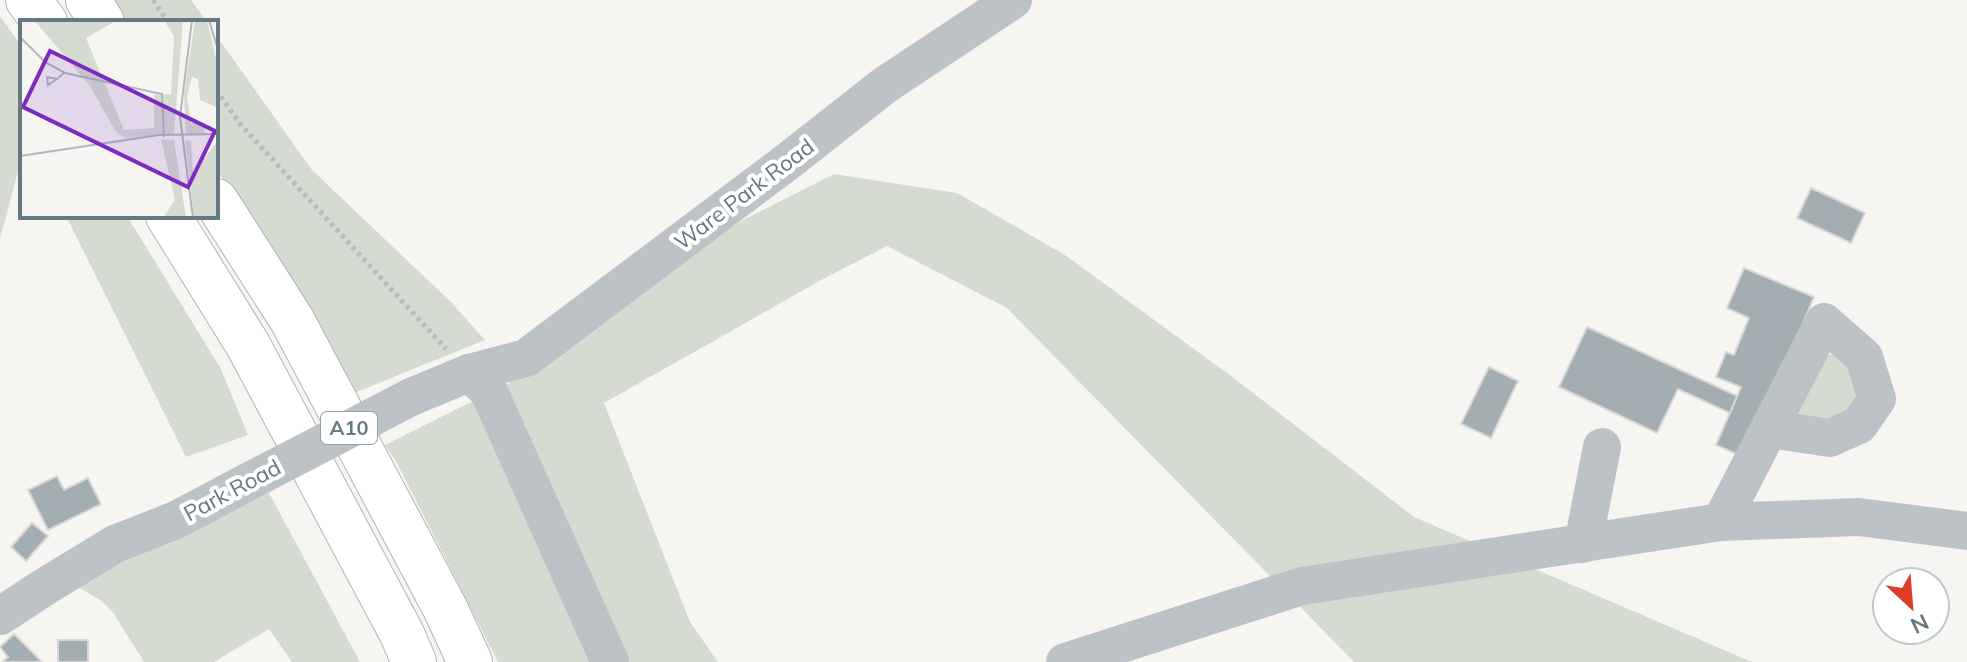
<svg xmlns="http://www.w3.org/2000/svg" width="1967" height="662" font-family="Mulish,sans-serif">
  <rect width="100%" height="100%" fill="#f6f5f2"/>
  <g fill="#d6dbd2">
    <polygon points="113,0 191,0 207,22 127,22"/>
    <polygon points="0,16 22,47 22,161 21,160 0,239"/>
    <polygon points="216,35 312,170 450,301 485,340 354,393 216,168"/>
    <polygon points="834,174 957,193 1065,255 1231,376 1414,517 1752,662 1354,662 1007,308 887,246 823,279 604,403 690,622 718,662 498,662 396,461 385,445 519,378 563,329 745,219"/>
    <polygon points="66,216 127,216 221,369 248,435 186,457"/>
    <polygon points="1834,353 1840,353 1864,394 1838,422 1798,415 1799,406 1827,356"/>
    <polygon points="269,493 360,662 292,662 269,629 214,662 144,662 114,614 102,601 81,589 78,581 158,533"/>
  </g>
  <g fill="#a3aeb2" stroke="#d7d7d5" stroke-width="2">
    <polygon points="1811,188 1865,213 1851,243 1797,218"/>
    <polygon points="1744,268 1814,297 1746,458 1716,445 1741,387 1716,377 1726,352 1734,355 1749,318 1727,308"/>
    <polygon points="1587,327 1737,396 1730,413 1678,389 1657,433 1559,387"/>
    <polygon points="1489,367 1518,381 1491,438 1461,424"/>
    <polygon points="57,476 64,490 88,478 101,504 48,530 28,490"/>
    <polygon points="32,523 48,536 26,561 11,547"/>
    <polygon points="14,634 42,662 2,662 8,657 0,647"/>
    <rect x="58" y="640" width="30" height="22"/>
  </g>
  <g fill="none" stroke-linecap="round" stroke-linejoin="round">
    <defs>
      <g id="highway">
        <polyline points="28,0 45,22"/>
        <polyline points="88,0 102,22"/>
        <polyline points="216,201 292,320 446,610 470,662"/>
        <polyline points="168,216 248,345 402,634 414,662"/>
      </g>
    </defs>
    <use href="#highway" stroke="#b0b5b8" stroke-width="46"/>
    <g stroke="#b9bcbe" stroke-width="5" stroke-dasharray="4 4" stroke-linecap="butt">
      <polyline points="153,0 168,22"/>
      <polyline points="216,90 241,125 446,349"/>
    </g>
    <g stroke="#bcc2c5" stroke-width="38">
      <polyline points="469,373 488,390 495,405 610,662"/>
      <polyline points="411,397 469,373 526,358 787,162 885,85 1013,0"/>
      <polyline points="1721,522 1824,322 1864,357 1877,399 1859,425 1830,438 1769,429"/>
      <polyline points="1583,544 1602,447"/>
      <polyline points="0,616 46,586 115,544 176,520 246,483"/>
      <polyline points="1065,662 1302,586 1721,522 1859,517 1967,531"/>
    </g>
    <use href="#highway" stroke="#fff" stroke-width="44"/>
    <polyline stroke="#bcc2c5" stroke-width="38" points="246,483 411,397"/>
  </g>
  <g text-anchor="middle" stroke-width="8" stroke-linejoin="round" paint-order="stroke">
    <rect fill="#fff" stroke="#93a1a8" stroke-width="2" x="321" y="412" width="56" height="32" rx="6"/>
    <g font-size="20" font-weight="bold" fill="#657983">
      <text x="349" y="435">A10</text>
    </g>
    <g font-size="22" fill="#657983" stroke="#fff">
      <text transform="translate(744 194) rotate(-37)" y="8">Ware Park Road</text>
      <text transform="translate(232 490) rotate(-28)" y="8">Park Road</text>
    </g>
  </g>
  <g transform="translate(20 20)">
    <rect width="198" height="198" fill="#f6f5f2"/>
    <path d="M14 0H97L66 18 104 110 134 108V75L151 74 154 16 144 0H163L154 114 105 118 96 112 70 66ZM175 0H187L198 47V88L180 80 178 59 172 57 167 77 171 103 183 102 185 115H166L164 74ZM141 119 154 120 166 198H143L155 180ZM165 120 171 121 173 152 198 121V198H174Z" fill="#d6dbd2"/>
    <path fill="none" stroke="#afb8bc" stroke-width="2" d="M172 0 160 97 173 198M189 0 198 30M0 17 25 42 45 53 142 74 144 117M37 59 27 57 28 65 37 59 44 53M0 136 139 115 198 114"/>
    <path fill="#7b2cbf" fill-opacity="0.15" stroke="#7b2cbf" stroke-width="4" d="M30 31 195 111 168 167 3 87Z"/>
    <rect width="198" height="198" fill="none" stroke="#657983" stroke-width="4"/>
  </g>
  <g transform="translate(1911 606) rotate(154)"><circle r="38" fill="#ffffff" stroke="#c1c9cd" stroke-width="2"/>
  <path d="M0-6L14 30L0 20L-14 30Z" fill="#df3d29"/>
  <text y="-12" font-size="22" font-weight="bold" text-anchor="middle" fill="#657983">N</text>
  </g>
</svg>
